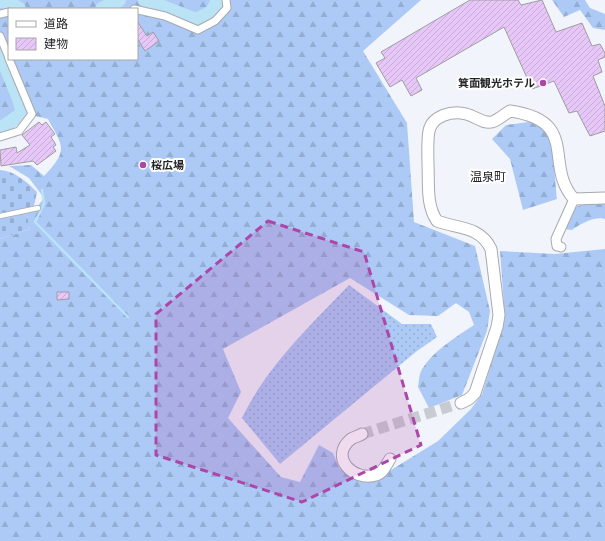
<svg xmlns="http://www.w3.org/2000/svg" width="605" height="541" font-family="'Titillium Web','Noto Sans JP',sans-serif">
  <defs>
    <pattern id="grass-dots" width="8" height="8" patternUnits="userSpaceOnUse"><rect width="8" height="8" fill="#accaf5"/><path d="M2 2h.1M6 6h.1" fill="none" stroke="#94add2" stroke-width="1.8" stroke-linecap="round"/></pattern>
    <pattern id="forest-firs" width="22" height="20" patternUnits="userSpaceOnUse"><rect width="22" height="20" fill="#accaf5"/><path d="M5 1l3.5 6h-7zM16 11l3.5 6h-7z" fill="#94add2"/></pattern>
    <pattern id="cemetery-stones" width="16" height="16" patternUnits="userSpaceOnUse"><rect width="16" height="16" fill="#accaf5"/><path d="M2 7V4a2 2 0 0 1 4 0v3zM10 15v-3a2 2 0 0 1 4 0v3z" fill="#94add2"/></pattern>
    <pattern id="building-hatch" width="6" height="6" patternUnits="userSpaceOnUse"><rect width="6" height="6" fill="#e7c7f8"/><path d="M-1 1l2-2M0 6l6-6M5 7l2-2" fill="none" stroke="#c6abd5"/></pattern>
  </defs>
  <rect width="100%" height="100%" fill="#f1f5fb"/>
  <path fill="url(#grass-dots)" d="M349 285 402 324H431L437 337 417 351 280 464 242 418C267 366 310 326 349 285Z"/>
  <g fill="url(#forest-firs)" fill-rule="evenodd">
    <path d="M0 0H421L363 51 407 123 414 222 475 246 490 311 487 331 462 395 429 408 418 387C419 382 419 374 422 369 434 350 456 337 474 325L469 312 456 303 438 316 409 315 350 278 223 349 241 392 228 418 281 477 300 482 319 445 333 453 340 469 358 479 378 478 438 441 471 409 482 394 505 318 500 251 555 254 605 249V541H0V239L30 229 26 211 37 207 44 198 29 178 9 166 31 165 44 176C68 150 64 148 48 119L19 112 0 124ZM9 9H137V59H9Z"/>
    <polygon points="552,0 585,0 590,8 605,14 605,30 593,28 580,10 564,17"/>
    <path d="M529 122C534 124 541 127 546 131 554 138 555 184 557 199L523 210 510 159 492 139 506 125Z"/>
    <path d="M605 202V219C595 216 580 224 572 230L564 229 574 208 583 204Z"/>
  </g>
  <g fill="url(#cemetery-stones)">
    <path d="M0 170C15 171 27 182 37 192L34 206 0 214Z"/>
    <polygon points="26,211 30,229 0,239 0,218"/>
  </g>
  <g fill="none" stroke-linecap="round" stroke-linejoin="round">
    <polyline stroke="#bae3f5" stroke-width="2.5" points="42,190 44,204 35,222 128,317"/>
    <g stroke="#bae3f5" stroke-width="14">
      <polyline points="145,0 196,20 212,12 218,0"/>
      <polyline points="0,1 8,2 19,9"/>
      <polyline points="102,9 119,0"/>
      <polyline points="0,52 19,99 23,113 0,129"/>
    </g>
  </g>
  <g fill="url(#building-hatch)" stroke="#9f9ca1">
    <polygon points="470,0 518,0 521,5 542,0 556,32 582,23 592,46 600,44 605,53 605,57 598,60 602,72 593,76 605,106 605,131 590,136 577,111 569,113 554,81 532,89 504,27 416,78 422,90 411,96 402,80 390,87 376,63 385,58 381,52"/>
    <polygon points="137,21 147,36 153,32 159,41 145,51 137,38"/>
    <polygon points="39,122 42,125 46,122 55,134 51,137 56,145 53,147 56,151 37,165 33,161 1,166 0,150 16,147 17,153 30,145 22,135"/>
    <polygon points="57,292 69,292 69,299 57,300"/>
  </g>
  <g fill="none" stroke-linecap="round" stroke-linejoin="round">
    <polyline stroke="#c8cbd1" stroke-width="11" stroke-dasharray="11 5.5" stroke-linecap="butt" points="362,434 461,403"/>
    <defs>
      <polyline id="service" points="0,216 38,208"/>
      <g id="pedestrian">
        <polyline points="134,9 165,16 198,30 215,21 227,8 226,0"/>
        <polyline points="0,14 9,12"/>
        <polyline points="0,36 9,58"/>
        <polyline points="0,137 19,131 32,114 9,59"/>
      </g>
      <polyline id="minor" points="561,247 557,246 556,239 574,199"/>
      <g id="tertiary">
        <path d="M461 403 469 399 475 393 497 327 499 315 491 249C480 226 458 229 437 221 426 205 429 184 428 165 428 155 427 142 429 131 432 116 452 110 466 114 475 116 483 124 492 122 497 121 505 114 510 111 581 121 543 165 574 199L605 198"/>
        <path d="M362 434C359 436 354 437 351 439 329 457 353 482 376 475 383 473 386 465 390 459"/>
      </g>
    </defs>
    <use href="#service" stroke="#a6a9af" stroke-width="6"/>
    <use href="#pedestrian" stroke="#a6a9af" stroke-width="9"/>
    <use href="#minor" stroke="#a6a9af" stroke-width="11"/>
    <use href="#tertiary" stroke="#a6a9af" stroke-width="13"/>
    <use href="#service" stroke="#fff" stroke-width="4.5"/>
    <use href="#pedestrian" stroke="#fff" stroke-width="7"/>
    <use href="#minor" stroke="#fff" stroke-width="9"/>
    <use href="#tertiary" stroke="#fff" stroke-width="11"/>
  </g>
  <path fill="#ad46a9" fill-opacity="0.2" stroke="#ad46a9" stroke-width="3" stroke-dasharray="8 5" stroke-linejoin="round" d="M268 221 364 252 421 445 302 502 156 455V314Z"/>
  <g fill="#ad46a9" stroke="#fff" stroke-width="1.5">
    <circle cx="543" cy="83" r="4"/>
    <circle cx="143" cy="165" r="4"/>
  </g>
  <g text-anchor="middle" stroke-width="4" stroke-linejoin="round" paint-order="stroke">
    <g font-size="11" font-weight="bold" fill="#242527" stroke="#fff" text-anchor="end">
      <text x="535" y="87">箕面観光ホテル</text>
      <text x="151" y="169" text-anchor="start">桜広場</text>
    </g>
    <g font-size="12" fill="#242527" stroke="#fff">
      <text x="488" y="181">温泉町</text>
    </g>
  </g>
  <rect x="8" y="8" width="130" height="52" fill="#ffffff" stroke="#a7a8a9"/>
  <rect x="16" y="21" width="20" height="6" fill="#ffffff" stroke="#a7a8a9"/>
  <text x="44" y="28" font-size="12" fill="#242527">道路</text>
  <rect x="16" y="38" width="20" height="12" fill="url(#building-hatch)" stroke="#a7a8a9"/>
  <text x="44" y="48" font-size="12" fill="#242527">建物</text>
</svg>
